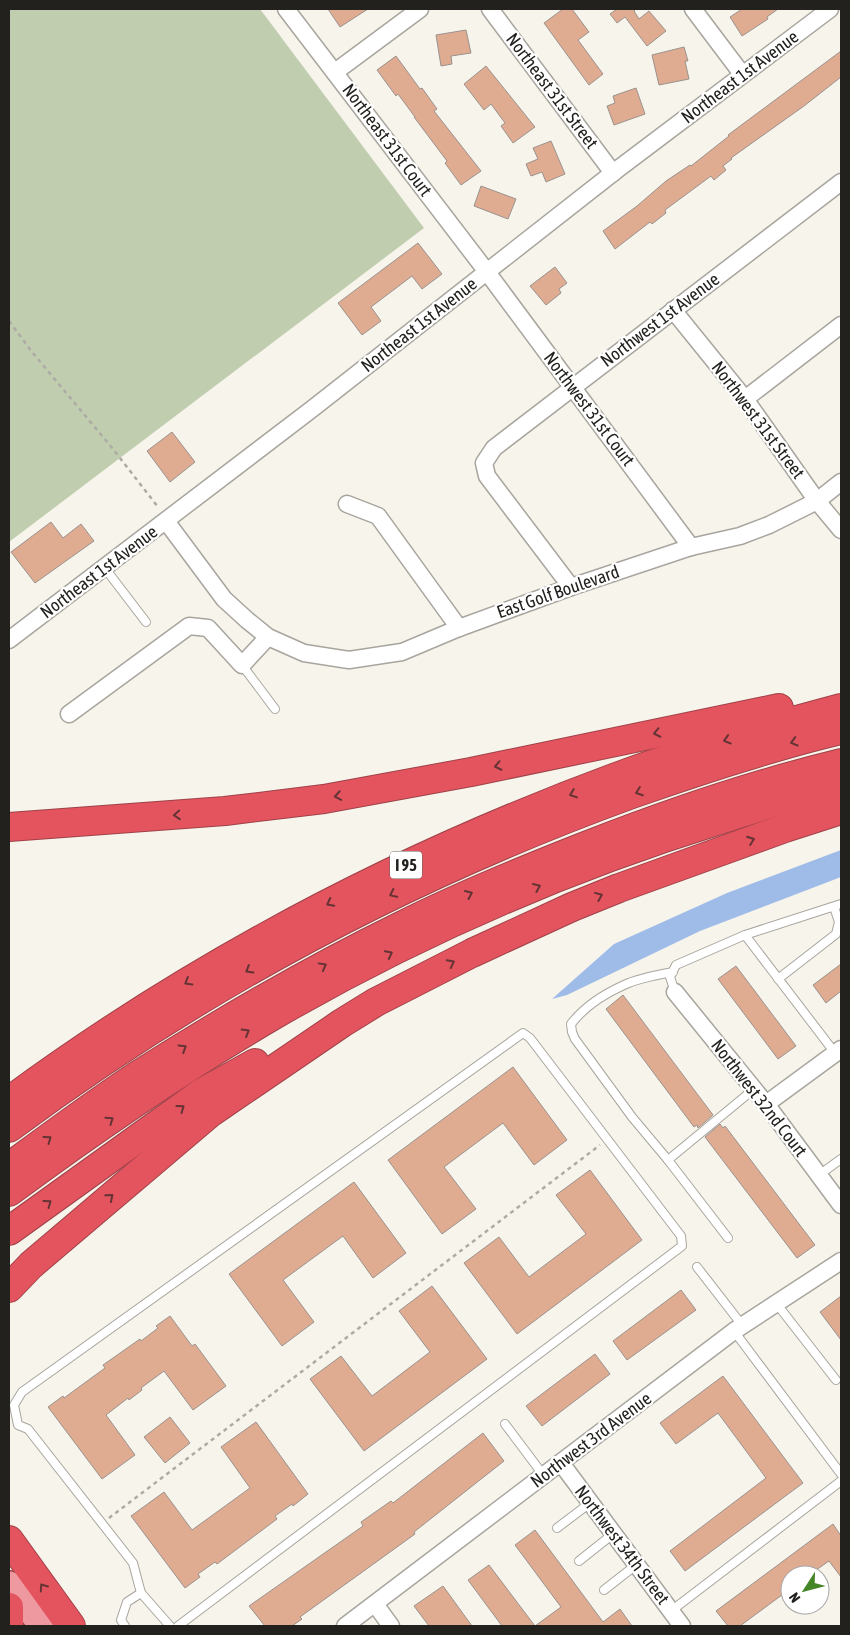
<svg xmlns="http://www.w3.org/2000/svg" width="850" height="1635" font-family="'Asap Condensed',sans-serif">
  <rect width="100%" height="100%" fill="#f7f4ec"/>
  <polygon fill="#c0cdae" points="9,9 260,9 424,228 9,542"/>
  <polygon fill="#9fbbe8" points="841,850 841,877 700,931 567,995 552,999 614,944 727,893"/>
  <g fill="#e0ac91" stroke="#9a928e">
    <polygon points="328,9 368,9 340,27"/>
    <polygon points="563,9 572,9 589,32 578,40 603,74 589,85 544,23"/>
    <polygon points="617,9 636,9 634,11 639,19 649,11 666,31 647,46 625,17 617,23 610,14"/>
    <polygon points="742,9 778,9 767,17 768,19 742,36 730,17"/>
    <polygon points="466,30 471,53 451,56 452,64 441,66 436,35"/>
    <polygon points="684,47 688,61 685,61 689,79 659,85 652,55"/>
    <polygon points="841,51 841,77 804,106 731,158 732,159 723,166 726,170 714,180 711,176 665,210 666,213 652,224 650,222 615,249 603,231 637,206 666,181 690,165 691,166 729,136 728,135"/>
    <polygon points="396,56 420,89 422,88 437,109 434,111 481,171 461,185 445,163 447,161 414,117 415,117 398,94 396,96 377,70"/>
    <polygon points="486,66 535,127 513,143 501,126 505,123 491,104 484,110 464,84"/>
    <polygon points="636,88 645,114 614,125 607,106 615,103 613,96"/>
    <polygon points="551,141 565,174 546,182 542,172 531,176 526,164 538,159 533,148"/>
    <polygon points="481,186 516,199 508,219 474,206"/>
    <polygon points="418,243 442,274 422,289 412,276 371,307 381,321 362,335 338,303"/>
    <polygon points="555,267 567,283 559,289 561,293 546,305 530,286"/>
    <polygon points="172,432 195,462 170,482 147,451"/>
    <polygon points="51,522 63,538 81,524 94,541 35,583 11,552"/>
    <polygon points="841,964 841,991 826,1003 813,985"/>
    <polygon points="736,966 796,1046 778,1059 718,979"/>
    <polygon points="623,995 713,1115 698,1128 697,1125 694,1127 606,1009"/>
    <polygon points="513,1067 567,1140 534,1165 503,1123 444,1167 476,1209 442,1234 388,1160"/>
    <polygon points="720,1124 723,1128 725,1126 815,1245 797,1258 705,1137"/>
    <polygon points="590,1170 642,1240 517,1334 464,1263 499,1237 529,1277 586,1234 556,1195"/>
    <polygon points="354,1182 406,1253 373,1278 343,1236 283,1280 314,1322 282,1346 229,1274"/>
    <polygon points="432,1286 487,1359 364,1451 310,1379 341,1356 372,1396 430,1352 399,1311"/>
    <polygon points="681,1290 696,1310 627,1360 613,1341"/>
    <polygon points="841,1296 841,1340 820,1312"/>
    <polygon points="170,1316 192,1346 195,1344 226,1386 193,1410 164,1371 141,1388 142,1390 129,1400 128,1398 106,1415 135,1455 102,1479 48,1407 63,1396 64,1398 105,1368 103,1365 140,1339 141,1341 158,1328 156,1326"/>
    <polygon points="595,1354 610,1374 542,1426 526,1406"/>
    <polygon points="723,1376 803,1483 685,1571 670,1551 766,1478 718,1413 676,1444 660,1423"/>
    <polygon points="170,1417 190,1443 165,1463 144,1437"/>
    <polygon points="256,1422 308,1494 293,1506 292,1504 275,1516 277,1519 217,1564 215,1562 198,1574 200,1577 185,1588 131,1516 164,1492 192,1530 250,1488 221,1447"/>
    <polygon points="483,1433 504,1461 414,1532 415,1534 300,1617 302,1619 292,1626 265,1626 249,1606 363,1526 361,1522 391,1501 393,1503"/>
    <polygon points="833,1524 841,1536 841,1577 829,1561 809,1575 790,1575 790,1589 740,1626 728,1626 716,1611"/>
    <polygon points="535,1530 603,1622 620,1609 632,1626 535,1626 561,1607 515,1545"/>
    <polygon points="489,1565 535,1626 502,1626 468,1580"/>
    <polygon points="443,1586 472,1626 429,1626 414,1606"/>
  </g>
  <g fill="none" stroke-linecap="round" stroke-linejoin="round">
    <defs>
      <g id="lane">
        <polyline points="104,567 146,622"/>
        <polyline points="242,665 275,709"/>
        <polyline points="745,935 841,904"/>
        <path d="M673 972C657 975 639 978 624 985 604 994 584 1007 571 1024L572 1032 575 1039 632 1117 668 1160 728 1238"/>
        <polyline points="778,979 836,934 839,922 834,907"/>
        <polyline points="675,992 670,977 676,965 745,935 835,1053"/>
        <polyline points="668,1160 754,1089"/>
        <polyline points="819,1175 841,1159"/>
        <polyline points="697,1267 742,1325"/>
        <polyline points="776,1303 836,1380"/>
        <polyline points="734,1331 841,1474"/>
        <polyline points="505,1424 544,1476"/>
        <polyline points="557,1528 590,1503"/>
        <polyline points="579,1561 613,1534"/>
        <polyline points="604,1590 636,1565"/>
        <polyline points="671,1611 841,1481"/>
        <polyline points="125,1626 121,1620 127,1602 141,1593"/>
        <polyline points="170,1626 141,1593 133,1563 28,1429 18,1425 14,1405 22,1392 523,1033 530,1038 681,1236 682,1246 178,1626"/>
      </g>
      <g id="street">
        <polyline points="286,9 487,272 691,547"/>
        <polyline points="490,9 613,173"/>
        <polyline points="693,9 742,74"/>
        <polyline points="335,72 420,9"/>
        <polyline points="673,310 745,399 817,501 841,530"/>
        <polyline points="745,399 841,325"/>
        <polyline points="347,504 378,516 459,628"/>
        <polyline points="166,521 224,599 247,620 268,637 304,653 349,660 402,652 459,628 571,587 691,547 740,536 769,525 817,501 841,482"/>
        <polyline points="571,587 487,476 484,463 494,448 841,182"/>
        <polyline points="9,640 312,409 618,169 830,9"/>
        <polyline points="69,714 189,626 208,628 242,665 268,637"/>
        <polyline points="675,992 766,1104 841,1205"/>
        <polyline points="766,1104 841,1049"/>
        <polyline points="561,1463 682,1626"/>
        <polyline points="375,1604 391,1626"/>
        <polyline points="345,1626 734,1331 841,1261"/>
      </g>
      <polyline id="primary" points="9,1584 42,1626"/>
      <g id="highway">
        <polyline points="9,827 225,811 324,799 471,772 779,708"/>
        <path d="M9 1101C195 964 402 856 619 776 691 749 766 728 841 708"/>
        <path d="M9 1128C199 987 409 875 632 794 700 770 770 747 841 730"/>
        <path d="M9 1167C51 1136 94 1104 138 1075 223 1021 309 971 399 927 460 896 524 870 588 845 670 813 755 784 841 763"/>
        <path d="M9 1192C94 1129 182 1069 274 1015 414 934 565 868 720 820 760 807 800 793 841 784"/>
        <polyline points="9,1231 201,1093 255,1063"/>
        <polyline points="9,1288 31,1265 210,1113 342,1023 376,1002 472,953 572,907 619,888 785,828 841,810"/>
        <polyline points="9,1540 71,1626"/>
        <polyline points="9,1607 9,1623"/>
      </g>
    </defs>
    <use href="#lane" stroke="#a8a59e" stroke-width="10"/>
    <use href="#street" stroke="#a8a59e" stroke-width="19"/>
    <use href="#primary" stroke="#9f4248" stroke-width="28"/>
    <use href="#highway" stroke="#9f4248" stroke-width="30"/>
    <g stroke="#adaba5" stroke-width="2.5" stroke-dasharray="4 4" stroke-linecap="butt">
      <polyline points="9,321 32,352 113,449 158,507"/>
      <polyline points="109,1518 600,1145"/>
    </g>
    <use href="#lane" stroke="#fff" stroke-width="8"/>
    <use href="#street" stroke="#fff" stroke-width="16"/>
    <use href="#primary" stroke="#ee989f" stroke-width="25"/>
    <use href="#highway" stroke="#e3545f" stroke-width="28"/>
  </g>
  <defs><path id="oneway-chevron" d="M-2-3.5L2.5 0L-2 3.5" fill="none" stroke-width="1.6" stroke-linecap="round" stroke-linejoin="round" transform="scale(1.25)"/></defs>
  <g stroke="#663335">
    <use href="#oneway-chevron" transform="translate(657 733) rotate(168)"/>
    <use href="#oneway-chevron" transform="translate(727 740) rotate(163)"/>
    <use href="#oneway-chevron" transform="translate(794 742) rotate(164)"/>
    <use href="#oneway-chevron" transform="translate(498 766) rotate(168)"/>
    <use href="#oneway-chevron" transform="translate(639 792) rotate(160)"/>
    <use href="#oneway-chevron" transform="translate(573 794) rotate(159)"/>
    <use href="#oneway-chevron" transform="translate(338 796) rotate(170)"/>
    <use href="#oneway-chevron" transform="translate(177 815) rotate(176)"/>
    <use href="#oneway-chevron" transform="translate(751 840) rotate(-20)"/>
    <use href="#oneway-chevron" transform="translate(537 887) rotate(-23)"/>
    <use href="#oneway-chevron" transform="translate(393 894) rotate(154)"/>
    <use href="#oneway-chevron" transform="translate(469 894) rotate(-24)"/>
    <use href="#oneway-chevron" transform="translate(599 896) rotate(-22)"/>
    <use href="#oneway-chevron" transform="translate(330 903) rotate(153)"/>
    <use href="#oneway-chevron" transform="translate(389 954) rotate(-27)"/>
    <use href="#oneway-chevron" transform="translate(451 963) rotate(-27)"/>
    <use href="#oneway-chevron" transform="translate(323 966) rotate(-29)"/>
    <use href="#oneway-chevron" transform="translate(249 970) rotate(149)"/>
    <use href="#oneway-chevron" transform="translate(188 982) rotate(149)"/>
    <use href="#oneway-chevron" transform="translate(246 1032) rotate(-31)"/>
    <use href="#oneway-chevron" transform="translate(183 1048) rotate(-32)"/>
    <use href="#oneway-chevron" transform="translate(181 1108) rotate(-36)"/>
    <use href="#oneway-chevron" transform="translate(110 1120) rotate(-35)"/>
    <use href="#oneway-chevron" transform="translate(48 1139) rotate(-36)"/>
    <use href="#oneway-chevron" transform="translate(110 1197) rotate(-40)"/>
    <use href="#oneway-chevron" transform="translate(48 1203) rotate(-36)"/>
    <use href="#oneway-chevron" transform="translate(43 1587) rotate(-125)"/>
  </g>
  <g text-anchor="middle" stroke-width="4.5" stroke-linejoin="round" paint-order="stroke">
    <rect fill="#fff" stroke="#646462" stroke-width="1" x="390" y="851.5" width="32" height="27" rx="4"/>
    <g font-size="16" font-weight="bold" fill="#22211e">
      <text x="406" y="871">I 95</text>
    </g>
    <g font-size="18" fill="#22211e" stroke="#fff">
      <text transform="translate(740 77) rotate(-37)" y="6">Northeast 1st Avenue</text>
      <text transform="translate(552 91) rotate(53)" y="6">Northeast 31st Street</text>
      <text transform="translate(387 140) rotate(53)" y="6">Northeast 31st Court</text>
      <text transform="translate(660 320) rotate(-37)" y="6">Northwest 1st Avenue</text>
      <text transform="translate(419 325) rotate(-38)" y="6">Northeast 1st Avenue</text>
      <text transform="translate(589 409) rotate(53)" y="6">Northwest 31st Court</text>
      <text transform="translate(758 420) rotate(53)" y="6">Northwest 31st Street</text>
      <text transform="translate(99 572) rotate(-37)" y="6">Northeast 1st Avenue</text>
      <text transform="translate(558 592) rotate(-19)" y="6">East Golf Boulevard</text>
      <text transform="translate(759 1098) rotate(52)" y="6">Northwest 32nd Court</text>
      <text transform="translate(591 1440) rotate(-37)" y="6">Northwest 3rd Avenue</text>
      <text transform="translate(622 1545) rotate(53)" y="6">Northwest 34th Street</text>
    </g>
  </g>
  <rect width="850" height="1635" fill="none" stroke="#22211e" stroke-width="20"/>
  <g transform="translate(805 1590) rotate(234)"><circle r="24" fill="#ffffff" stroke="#a7a6a5"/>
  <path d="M0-4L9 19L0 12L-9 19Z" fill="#438527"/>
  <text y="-8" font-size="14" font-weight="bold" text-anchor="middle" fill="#22211e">N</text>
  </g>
</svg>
